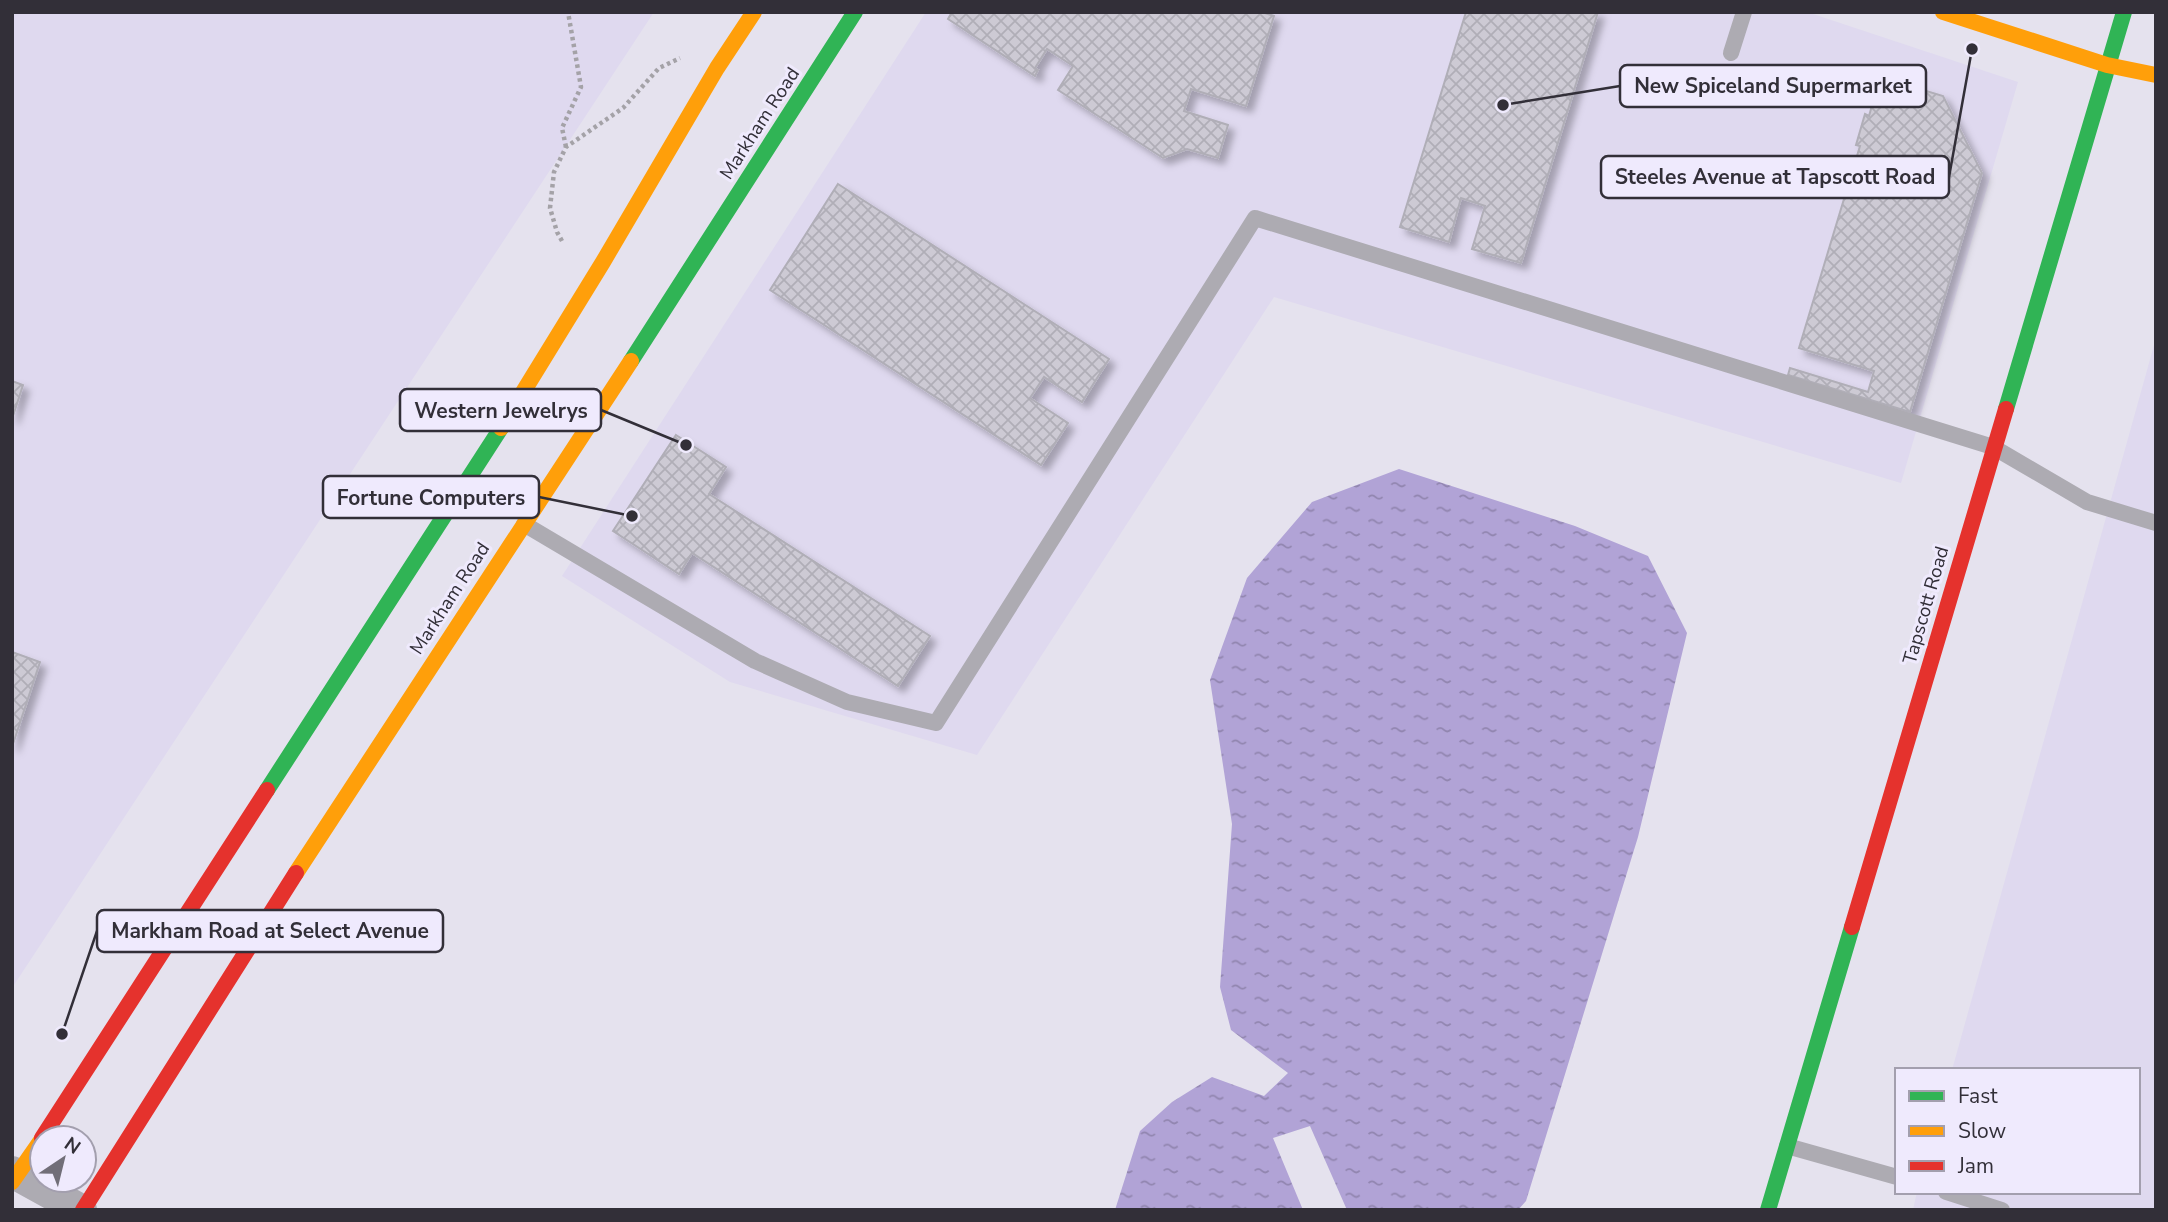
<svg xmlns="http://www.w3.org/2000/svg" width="2168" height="1222" font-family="'Nunito Sans',sans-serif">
  <defs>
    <pattern id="water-ripples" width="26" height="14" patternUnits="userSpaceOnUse" patternTransform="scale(1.75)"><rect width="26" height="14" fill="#b1a3d6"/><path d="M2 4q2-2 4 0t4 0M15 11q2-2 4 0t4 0" fill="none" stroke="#9185af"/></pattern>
    <pattern id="building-cross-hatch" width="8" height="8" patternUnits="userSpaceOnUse" patternTransform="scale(1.75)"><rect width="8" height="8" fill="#cdcad4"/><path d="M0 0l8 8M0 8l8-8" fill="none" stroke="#b0aeb7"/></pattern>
    <filter id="shadow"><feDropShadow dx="6" dy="6" stdDeviation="3.5" flood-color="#0004"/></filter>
  </defs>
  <rect width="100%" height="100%" fill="#e5e2ee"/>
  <g fill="#dfd9ef">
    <polygon points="12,12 654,12 12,988"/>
    <polygon points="926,12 1807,12 2018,82 1901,483 1274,297 977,755 730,682 562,576"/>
    <polygon points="2156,338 2156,1210 1913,1210 1917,1192 2138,1192 2138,1070 1952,1070"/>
  </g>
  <polygon fill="url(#water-ripples)" points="1399,469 1575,526 1648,556 1687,633 1638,837 1526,1201 1518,1210 1347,1210 1310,1126 1273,1138 1303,1210 1115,1210 1140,1131 1172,1102 1212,1077 1264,1096 1288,1073 1231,1030 1220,987 1232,824 1210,680 1247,578 1312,502"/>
  <g fill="url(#building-cross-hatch)" stroke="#b0aeb7" stroke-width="2" filter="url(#shadow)">
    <polygon points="952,12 1262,12 1274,16 1246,106 1191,89 1184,111 1228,125 1218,158 1187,149 1163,158 1058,90 1073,66 1047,49 1035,68 1038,70 1035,76 948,19"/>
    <polygon points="1466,12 1598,12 1521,263 1472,249 1485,206 1461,198 1449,242 1400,227"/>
    <polygon points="1880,77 1943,96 1982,173 1910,412 1788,375 1790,368 1868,392 1874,371 1799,348 1860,146 1856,145 1865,114 1869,116"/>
    <polygon points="838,184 1109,359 1082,402 1044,377 1030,398 1068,423 1041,465 770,290"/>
    <polygon points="12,381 23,385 12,419"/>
    <polygon points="676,435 726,467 709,494 930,636 898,686 692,553 679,574 613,531"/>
    <polygon points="12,652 40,662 12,747"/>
  </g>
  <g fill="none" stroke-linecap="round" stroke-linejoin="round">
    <g stroke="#a4a2a7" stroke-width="4.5" stroke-dasharray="3.5 3.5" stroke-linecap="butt">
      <polyline points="566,147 562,128 581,87 568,12"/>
      <polyline points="562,241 557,232 550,208 554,172 566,147 623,108 659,68 680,58"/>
    </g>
    <g stroke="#adabb2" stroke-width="16">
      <polyline points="1731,53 1744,12"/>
      <polyline points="524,524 755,661 847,702 936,723 1255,218 1993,447 2087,502 2156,523"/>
      <polyline points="1787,1146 1897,1177"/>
      <polyline points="1946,1192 2002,1210"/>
    </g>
    <polyline stroke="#adabb2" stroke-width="32" points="12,1172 81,1210"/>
    <g stroke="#30b455" stroke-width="16">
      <polyline points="631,361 855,12"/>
      <polyline points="2006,409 2124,12"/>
      <polyline points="267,790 501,428"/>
      <polyline points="1768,1210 1852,927"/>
    </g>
    <g stroke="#ff9f0a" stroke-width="16">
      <polyline points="1943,12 2107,65 2156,75"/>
      <polyline points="501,428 603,262 717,68 754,12"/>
      <polyline points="296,873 631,361"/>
      <polyline points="12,1182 42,1139"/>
    </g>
    <g stroke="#e5322d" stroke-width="16">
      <polyline points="1852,927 2006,409"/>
      <polyline points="42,1138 267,790"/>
      <polyline points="83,1210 296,873"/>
    </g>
  </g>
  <g text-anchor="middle" stroke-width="6" stroke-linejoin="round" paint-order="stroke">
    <g font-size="19" fill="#322f38" stroke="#efeafd">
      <text transform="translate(759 123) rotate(-57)" y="7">Markham Road</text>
      <text transform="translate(449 598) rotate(-57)" y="7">Markham Road</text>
      <text transform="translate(1925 605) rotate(-74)" y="7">Tapscott Road</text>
    </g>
  </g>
  <path fill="none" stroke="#322f38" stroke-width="2.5" d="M1503 105L1620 86M1972 49L1949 177M686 445L601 410M632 516L539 497M62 1034L97 931"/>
  <g fill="#322f38" stroke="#efeafd" stroke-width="2.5">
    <circle cx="1503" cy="105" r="7"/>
    <circle cx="1972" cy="49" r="7"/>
    <circle cx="686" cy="445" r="7"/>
    <circle cx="632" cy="516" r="7"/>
    <circle cx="62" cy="1034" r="7"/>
  </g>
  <g fill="#efeafd" stroke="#322f38" stroke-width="2.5">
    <rect x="1620" y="65" width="306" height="42" rx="7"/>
    <rect x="1601" y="156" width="348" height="42" rx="7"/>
    <rect x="400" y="389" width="201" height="42" rx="7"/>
    <rect x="323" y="476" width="216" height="42" rx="7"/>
    <rect x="97" y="910" width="346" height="42" rx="7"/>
  </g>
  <g font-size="21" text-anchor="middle" font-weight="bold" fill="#322f38">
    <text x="1773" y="93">New Spiceland Supermarket</text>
    <text x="1775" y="184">Steeles Avenue at Tapscott Road</text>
    <text x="501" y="418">Western Jewelrys</text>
    <text x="431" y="505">Fortune Computers</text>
    <text x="270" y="938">Markham Road at Select Avenue</text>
  </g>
  <rect width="2168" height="1222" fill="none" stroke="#322f38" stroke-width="28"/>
  <rect x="1895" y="1068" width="245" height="126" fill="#efeafd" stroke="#a39fae" stroke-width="2"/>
  <rect x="1909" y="1091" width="35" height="10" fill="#30b455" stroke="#a39fae" stroke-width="2"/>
  <text x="1958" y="1103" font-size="21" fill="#322f38">Fast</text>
  <rect x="1909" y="1126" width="35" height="10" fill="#ff9f0a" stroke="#a39fae" stroke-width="2"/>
  <text x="1958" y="1138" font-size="21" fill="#322f38">Slow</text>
  <rect x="1909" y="1161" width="35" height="10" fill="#e5322d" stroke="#a39fae" stroke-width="2"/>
  <text x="1958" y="1173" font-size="21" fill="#322f38">Jam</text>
  <g transform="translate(63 1159) rotate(35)"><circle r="33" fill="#efeafd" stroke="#a39fae" stroke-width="2"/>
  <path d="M0-5L12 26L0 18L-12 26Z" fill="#716e78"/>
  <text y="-10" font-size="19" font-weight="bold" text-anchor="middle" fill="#322f38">N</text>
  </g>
</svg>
